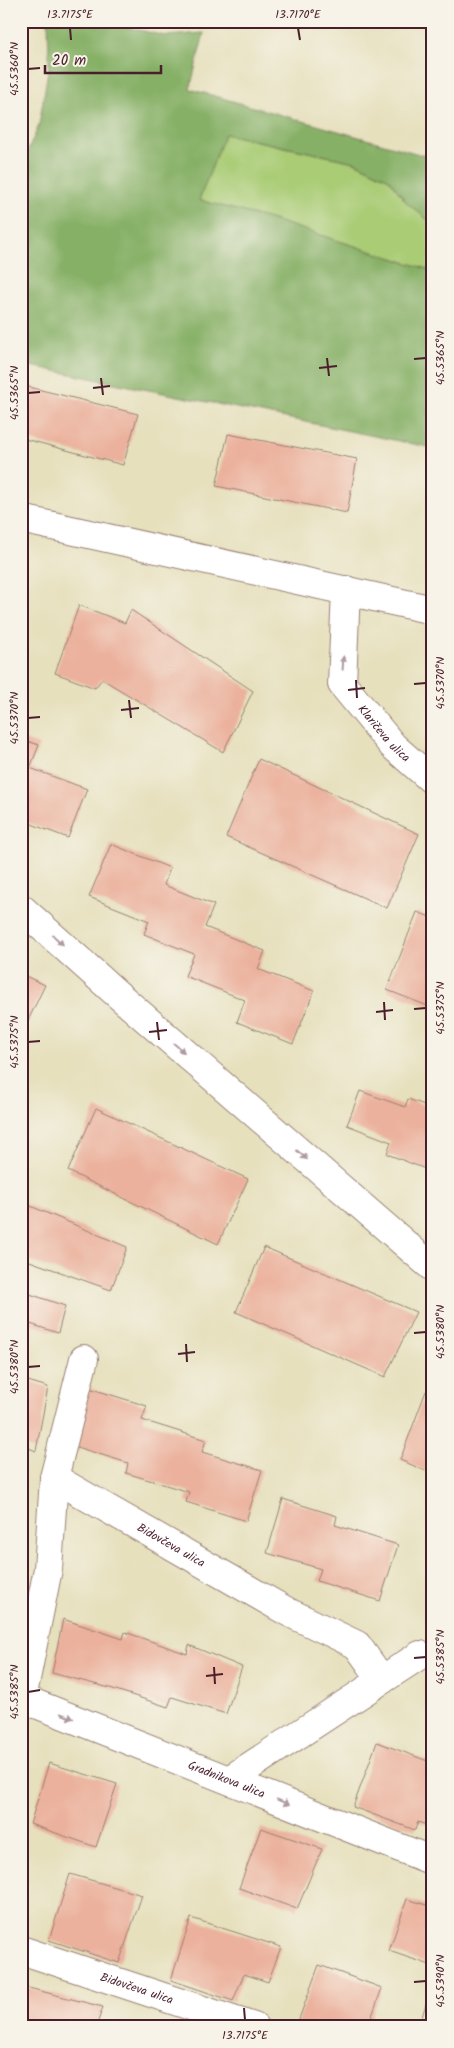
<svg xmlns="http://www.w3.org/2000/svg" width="454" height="2048" font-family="Kalam,sans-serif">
  <rect width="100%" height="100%" fill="#f7f3e8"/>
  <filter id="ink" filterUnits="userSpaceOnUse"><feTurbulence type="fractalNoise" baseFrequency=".02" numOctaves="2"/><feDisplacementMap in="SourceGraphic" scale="10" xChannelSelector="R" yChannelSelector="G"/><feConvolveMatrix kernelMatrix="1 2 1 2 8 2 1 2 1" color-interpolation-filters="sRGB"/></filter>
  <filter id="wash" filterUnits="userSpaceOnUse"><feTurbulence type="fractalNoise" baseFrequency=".0096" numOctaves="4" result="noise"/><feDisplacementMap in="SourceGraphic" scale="20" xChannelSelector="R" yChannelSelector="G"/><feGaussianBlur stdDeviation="1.12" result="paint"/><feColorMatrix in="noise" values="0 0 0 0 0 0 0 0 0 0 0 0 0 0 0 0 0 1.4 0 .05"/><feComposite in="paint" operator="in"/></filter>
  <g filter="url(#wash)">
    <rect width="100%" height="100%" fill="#e6e0bd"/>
    <polygon fill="#a9cc75" stroke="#7a7650" points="224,134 354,162 389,179 406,202 433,224 433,271 270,219 199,200"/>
    <polygon fill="#86b066" stroke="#686848" points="48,21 99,21 166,36 204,33 190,89 433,158 433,224 406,202 389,179 355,162 225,134 199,200 270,219 433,271 433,448 21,364 21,167 39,125 49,65"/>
    <g id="blocks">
      <g fill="#ebb19c">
        <polygon points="21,385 138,414 123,465 21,438"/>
        <polygon points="228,434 357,459 347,513 216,486"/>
        <polygon points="79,605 125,623 131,610 253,691 223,752 102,679 95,688 55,673"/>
        <polygon points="21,739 39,745 30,768 87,789 68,838 21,820"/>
        <polygon points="259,759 419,834 387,908 226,837"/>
        <polygon points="111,844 170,868 164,885 214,905 205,927 265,951 258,969 314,991 293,1044 237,1022 245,1000 185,976 194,954 144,934 149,921 89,897"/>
        <polygon points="417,912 433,918 433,1008 387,990"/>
        <polygon points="21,974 45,985 21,1035"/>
        <polygon points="360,1091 405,1107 408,1099 433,1108 433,1172 387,1154 391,1142 347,1125"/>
        <polygon points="96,1108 248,1179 218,1244 68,1171"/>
        <polygon points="21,1202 127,1247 111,1290 21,1258"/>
        <polygon points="264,1247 416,1312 385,1377 236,1312"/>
        <polygon points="21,1291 65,1306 58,1333 21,1321"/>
        <polygon points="21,1379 48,1387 36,1451 21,1445"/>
        <polygon points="89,1388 147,1406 142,1420 206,1440 202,1452 262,1470 246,1521 186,1502 189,1492 126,1473 128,1463 70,1445"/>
        <polygon points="426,1391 433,1394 433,1474 400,1460"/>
        <polygon points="283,1499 337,1516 335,1525 398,1545 380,1601 317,1581 321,1569 267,1553"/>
        <polygon points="63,1619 123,1639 125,1632 187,1654 189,1645 242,1667 226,1714 172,1697 168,1707 110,1688 52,1673"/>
        <polygon points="377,1742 433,1763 433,1827 418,1822 415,1830 353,1807"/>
        <polygon points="49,1763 117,1784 96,1847 30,1824"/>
        <polygon points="261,1828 322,1849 297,1909 239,1888"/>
        <polygon points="70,1874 142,1895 119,1963 49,1940"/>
        <polygon points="407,1899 433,1907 433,1966 389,1951"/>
        <polygon points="191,1918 281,1947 268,1982 244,1974 233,2001 171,1980"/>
        <polygon points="319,1965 382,1988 368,2027 296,2027"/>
        <polygon points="21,1986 103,2007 96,2027 21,2027"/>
        <polygon points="428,1997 433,1999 433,2027 419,2027"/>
      </g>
    </g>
  </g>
  <g filter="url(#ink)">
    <use href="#blocks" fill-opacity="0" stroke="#988074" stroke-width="1"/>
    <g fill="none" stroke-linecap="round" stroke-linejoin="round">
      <defs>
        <g id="street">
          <path id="s1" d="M346 590 342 684 393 746 433 781"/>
          <polyline points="21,908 116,993 433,1268"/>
          <path id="s2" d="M54 1478 288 1612 357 1645 382 1680"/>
          <path id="s3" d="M21 1698 433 1861"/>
          <polyline points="21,1704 48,1569 54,1478 84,1359"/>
          <polyline points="229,1780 420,1655"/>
          <path id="s4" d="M21 1950 254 2027"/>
        </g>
        <polyline id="secondary" points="21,519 433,610"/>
      </defs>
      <use href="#street" stroke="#988074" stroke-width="30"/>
      <use href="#secondary" stroke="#988074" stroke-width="30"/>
      <use href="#street" stroke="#fff" stroke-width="28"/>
      <use href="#secondary" stroke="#fff" stroke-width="28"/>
    </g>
    <defs><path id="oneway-solid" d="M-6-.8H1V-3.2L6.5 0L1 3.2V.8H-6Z" transform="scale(1.25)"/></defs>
    <g fill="#ae9aa0">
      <use href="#oneway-solid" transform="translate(343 663) rotate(-87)"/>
      <use href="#oneway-solid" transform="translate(58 940) rotate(42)"/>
      <use href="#oneway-solid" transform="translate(179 1048) rotate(41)"/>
      <use href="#oneway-solid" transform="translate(302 1155) rotate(41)"/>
      <use href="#oneway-solid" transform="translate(67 1716) rotate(22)"/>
      <use href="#oneway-solid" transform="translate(283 1802) rotate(22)"/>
    </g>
  </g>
  <path fill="none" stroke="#4a1f2b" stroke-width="2" d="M70 28 71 40M298 28 300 40M28 69 40 68M327 358 329 376M414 359 426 358M319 368 337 366M101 378 103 395M93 388 110 386M28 393 40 392M356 680 357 698M414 684 426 683M348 690 365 688M129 700 131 718M121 710 139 708M28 718 40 717M384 1002 385 1020M414 1009 426 1008M376 1012 393 1010M157 1022 159 1040M149 1032 167 1030M28 1042 40 1041M414 1333 426 1332M186 1344 187 1362M178 1354 195 1352M28 1367 40 1366M414 1658 426 1657M214 1667 215 1684M206 1676 223 1674M28 1692 40 1690M414 1982 426 1981M244 2008 245 2020"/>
  <g text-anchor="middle" stroke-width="5" stroke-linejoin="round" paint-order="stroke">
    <g font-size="12" fill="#4a1f2b" stroke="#f7f3e8">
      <text dy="4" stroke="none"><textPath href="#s1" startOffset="159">Klaričeva ulica</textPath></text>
      <text dy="4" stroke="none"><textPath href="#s2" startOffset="135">Bidovčeva ulica</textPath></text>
      <text dy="4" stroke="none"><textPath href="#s3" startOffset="221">Gradnikova ulica</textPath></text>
      <text dy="4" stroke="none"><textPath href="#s4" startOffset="122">Bidovčeva ulica</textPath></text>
    </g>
  </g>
  <rect width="454" height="2048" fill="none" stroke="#f7f3e8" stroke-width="55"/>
  <path d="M45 65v8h116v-8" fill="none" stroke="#4a1f2b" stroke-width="2.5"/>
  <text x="52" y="65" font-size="15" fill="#4a1f2b" stroke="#f7f3e8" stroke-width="4" paint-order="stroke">20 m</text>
  <rect x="28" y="28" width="398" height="1992" fill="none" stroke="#4a1f2b" stroke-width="2"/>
  <g font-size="12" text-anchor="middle" fill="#4a1f2b">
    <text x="70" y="18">13.7175°E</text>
    <text x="298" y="18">13.7170°E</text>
    <text transform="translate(14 69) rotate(-90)" y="4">45.5360°N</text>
    <text transform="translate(440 358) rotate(-90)" y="4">45.5365°N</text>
    <text transform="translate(14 393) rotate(-90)" y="4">45.5365°N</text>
    <text transform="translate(440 683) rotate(-90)" y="4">45.5370°N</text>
    <text transform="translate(14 718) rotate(-90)" y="4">45.5370°N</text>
    <text transform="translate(440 1008) rotate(-90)" y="4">45.5375°N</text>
    <text transform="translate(14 1042) rotate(-90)" y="4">45.5375°N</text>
    <text transform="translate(440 1332) rotate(-90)" y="4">45.5380°N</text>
    <text transform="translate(14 1367) rotate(-90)" y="4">45.5380°N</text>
    <text transform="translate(440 1657) rotate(-90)" y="4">45.5385°N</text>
    <text transform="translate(14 1692) rotate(-90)" y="4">45.5385°N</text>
    <text transform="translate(440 1981) rotate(-90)" y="4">45.5390°N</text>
    <text x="245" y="2039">13.7175°E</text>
  </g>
</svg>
